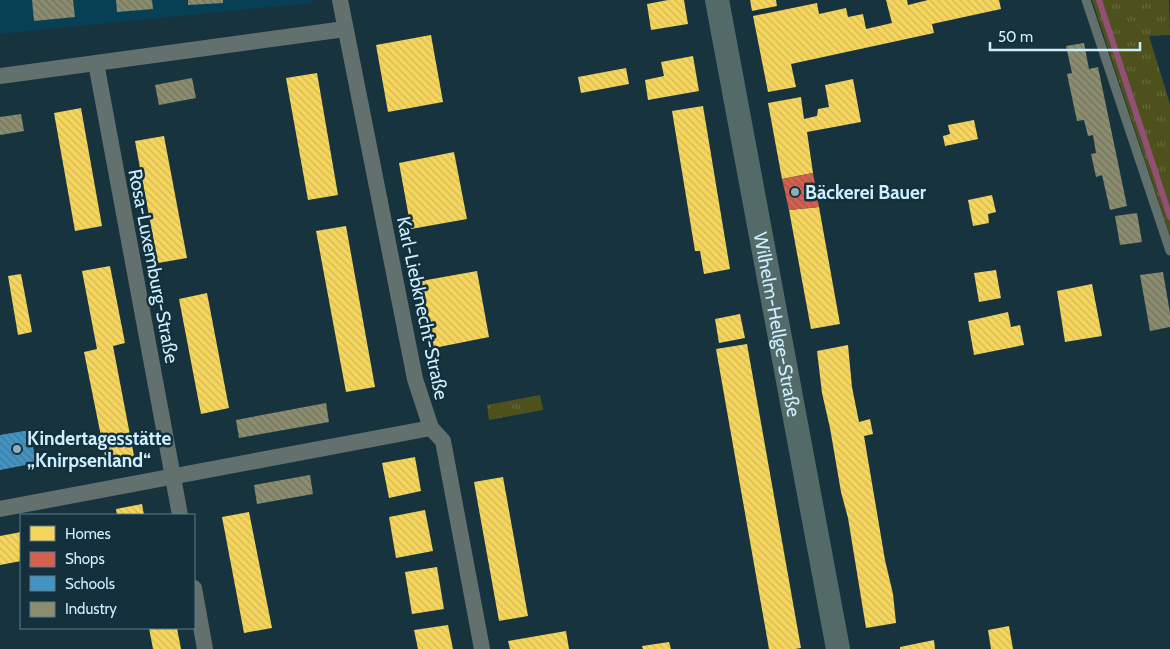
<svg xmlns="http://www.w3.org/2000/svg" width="1170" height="649" font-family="Cabin,sans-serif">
  <defs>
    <pattern id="grass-tufts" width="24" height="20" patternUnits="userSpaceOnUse" patternTransform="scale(1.25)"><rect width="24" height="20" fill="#4f511c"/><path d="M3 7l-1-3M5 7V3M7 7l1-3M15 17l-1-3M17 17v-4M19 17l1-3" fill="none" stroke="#676a3e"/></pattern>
    <pattern id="homes-back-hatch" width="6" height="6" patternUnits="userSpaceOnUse" patternTransform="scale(1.25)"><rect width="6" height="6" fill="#f6d55c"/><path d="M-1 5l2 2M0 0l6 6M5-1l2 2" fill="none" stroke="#d1b959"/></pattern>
    <pattern id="shops-back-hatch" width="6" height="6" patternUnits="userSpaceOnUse" patternTransform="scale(1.25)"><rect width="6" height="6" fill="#d6604d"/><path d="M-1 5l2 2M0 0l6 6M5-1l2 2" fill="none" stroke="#a1584d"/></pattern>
    <pattern id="schools-back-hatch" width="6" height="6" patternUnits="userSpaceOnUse" patternTransform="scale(1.25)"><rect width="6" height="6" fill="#4393c3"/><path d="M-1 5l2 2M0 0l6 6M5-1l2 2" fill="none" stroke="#417999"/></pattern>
    <pattern id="industry-back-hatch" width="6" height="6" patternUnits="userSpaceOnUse" patternTransform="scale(1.25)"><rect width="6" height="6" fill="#8c8c6e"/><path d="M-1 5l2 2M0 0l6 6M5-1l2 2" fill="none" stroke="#717462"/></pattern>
  </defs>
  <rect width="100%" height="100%" fill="#17333e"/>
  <polygon fill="#074054" points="0,0 312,0 312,3 0,34"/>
  <g fill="url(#grass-tufts)">
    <polygon points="1092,0 1169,0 1170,35 1149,36 1170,104 1170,236"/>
    <polygon points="540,395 543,410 489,420 487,405"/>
  </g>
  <g fill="url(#homes-back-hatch)">
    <polygon points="668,0 684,0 688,24 651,30 647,4"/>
    <polygon points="750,0 776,0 777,6 752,11"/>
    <polygon points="886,0 907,0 908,5 928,0 999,0 1001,9 932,24 934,33 791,64 796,87 768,92 753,16 817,3 819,14 846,8 848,17 863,14 866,29 892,23"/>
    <polygon points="431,35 443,102 388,112 376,45"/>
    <polygon points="693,56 699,91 648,100 645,80 664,76 661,62"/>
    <polygon points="626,68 629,84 581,93 578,77"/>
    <polygon points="317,73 338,195 308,200 286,78"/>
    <polygon points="853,79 861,122 807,132 813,173 782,179 768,103 801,97 804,119 817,116 818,109 829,107 825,85"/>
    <polygon points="703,106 730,269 704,274 700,251 695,251 672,111"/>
    <polygon points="81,108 102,226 75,231 54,113"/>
    <polygon points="974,120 978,139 945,146 943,136 950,134 948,125"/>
    <polygon points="164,136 187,258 158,263 135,141"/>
    <polygon points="454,152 467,219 411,229 399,163"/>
    <polygon points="992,195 996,212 988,214 989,223 973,226 968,200"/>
    <polygon points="819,207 840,324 811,329 789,210"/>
    <polygon points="346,226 375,387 346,392 316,231"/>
    <polygon points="110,266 125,343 113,346 135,461 107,466 84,352 97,349 82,271"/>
    <polygon points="996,270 1001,298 979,302 974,273"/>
    <polygon points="477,271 489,337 434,348 421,281"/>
    <polygon points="21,274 32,332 18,335 8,276"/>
    <polygon points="1092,284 1102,336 1065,342 1057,291"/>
    <polygon points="207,293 229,408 201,414 179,299"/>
    <polygon points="1008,312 1011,327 1020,325 1024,345 974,355 968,321"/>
    <polygon points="740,314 745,338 719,343 715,319"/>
    <polygon points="747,344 801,648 795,649 769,649 716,349"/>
    <polygon points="848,345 852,387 859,422 870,419 873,434 864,436 885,560 893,594 896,623 866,628 848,518 841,492 830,428 822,393 817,351"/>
    <polygon points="415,457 421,491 389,498 382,463"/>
    <polygon points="503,477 528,616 499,621 474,482"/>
    <polygon points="142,504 144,515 117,515 116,509"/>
    <polygon points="425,510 433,551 396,558 389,517"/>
    <polygon points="249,512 272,628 244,633 222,517"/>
    <polygon points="21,532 21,561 0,565 0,536"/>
    <polygon points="437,567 444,609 412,614 405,572"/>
    <polygon points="448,625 453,649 418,649 414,630"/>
    <polygon points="1009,626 1013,649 991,649 988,630"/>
    <polygon points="149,628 177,628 181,649 153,649"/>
    <polygon points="566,631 569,649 510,649 508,641"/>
    <polygon points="934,640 935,649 900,649 900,647"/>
    <polygon points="669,642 671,649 643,649 642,646"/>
  </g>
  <polygon fill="url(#shops-back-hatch)" points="813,173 819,207 789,210 782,179"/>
  <polygon fill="url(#schools-back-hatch)" points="30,430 36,463 0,470 0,435"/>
  <g fill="url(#industry-back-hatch)">
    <polygon points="32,0 73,0 75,17 34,21"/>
    <polygon points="116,0 152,0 153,9 117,12"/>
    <polygon points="188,0 223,0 223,3 188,5"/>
    <polygon points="1084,43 1089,69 1098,67 1127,206 1110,210 1102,175 1096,177 1091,154 1096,153 1093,135 1088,136 1084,120 1077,121 1067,74 1072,73 1066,46"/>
    <polygon points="192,78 196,98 159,105 155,85"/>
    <polygon points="21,114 24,131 0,135 0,117"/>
    <polygon points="1137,213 1142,242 1120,245 1115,216"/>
    <polygon points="1163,272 1170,313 1170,327 1150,331 1140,275"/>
    <polygon points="326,403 329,422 239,438 236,420"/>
    <polygon points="310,475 313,494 257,504 254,485"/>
  </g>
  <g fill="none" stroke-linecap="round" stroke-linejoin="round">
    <polyline stroke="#935076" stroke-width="6" points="1099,0 1170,217"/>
    <polyline stroke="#62716e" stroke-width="9" points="1086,0 1170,251"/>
    <g stroke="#62716e" stroke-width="16">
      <polyline points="340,0 415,379 431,428 443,441 482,649"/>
      <polyline points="96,63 180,515"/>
      <polyline points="0,76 345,29"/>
      <polyline points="0,509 431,428"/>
      <polyline points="194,588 205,649"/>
    </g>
    <path stroke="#536a69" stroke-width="24" id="s1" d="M717 0 838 649"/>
  </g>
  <g fill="#8dadbb" stroke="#13303c" stroke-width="2">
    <circle cx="795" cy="192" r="5"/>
    <circle cx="17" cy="449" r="5"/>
  </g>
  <g text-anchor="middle" stroke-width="5" stroke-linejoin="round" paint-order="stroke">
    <g font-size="19" font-weight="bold" fill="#cdefff" stroke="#13303c" text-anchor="start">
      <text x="805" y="199">Bäckerei Bauer</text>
      <text x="27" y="445">Kindertagesstätte<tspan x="27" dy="22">„Knirpsenland“</tspan></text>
    </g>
    <g font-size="19" fill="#cdefff" stroke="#13303c">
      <text transform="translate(154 266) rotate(79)" y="7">Rosa-Luxemburg-Straße</text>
      <text transform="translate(423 308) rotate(78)" y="7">Karl-Liebknecht-Straße</text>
      <text dy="7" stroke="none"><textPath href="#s1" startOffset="330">Wilhelm-Hellge-Straße</textPath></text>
    </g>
  </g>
  <rect x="20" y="514" width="175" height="115" fill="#13303c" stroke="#5d7c8a"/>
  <rect x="30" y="526" width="25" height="15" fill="#f6d55c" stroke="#5d7c8a"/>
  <text x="65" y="539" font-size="15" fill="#cdefff">Homes</text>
  <rect x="30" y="552" width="25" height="15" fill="#d6604d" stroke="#5d7c8a"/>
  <text x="65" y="564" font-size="15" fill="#cdefff">Shops</text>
  <rect x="30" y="576" width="25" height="15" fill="#4393c3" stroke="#5d7c8a"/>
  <text x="65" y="589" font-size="15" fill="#cdefff">Schools</text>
  <rect x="30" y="602" width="25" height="15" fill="#8c8c6e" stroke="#5d7c8a"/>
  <text x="65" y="614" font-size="15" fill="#cdefff">Industry</text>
  <path d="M990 42v8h150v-8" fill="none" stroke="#cdefff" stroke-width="2.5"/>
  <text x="998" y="42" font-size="15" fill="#cdefff" stroke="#13303c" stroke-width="4" paint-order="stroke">50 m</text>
</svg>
